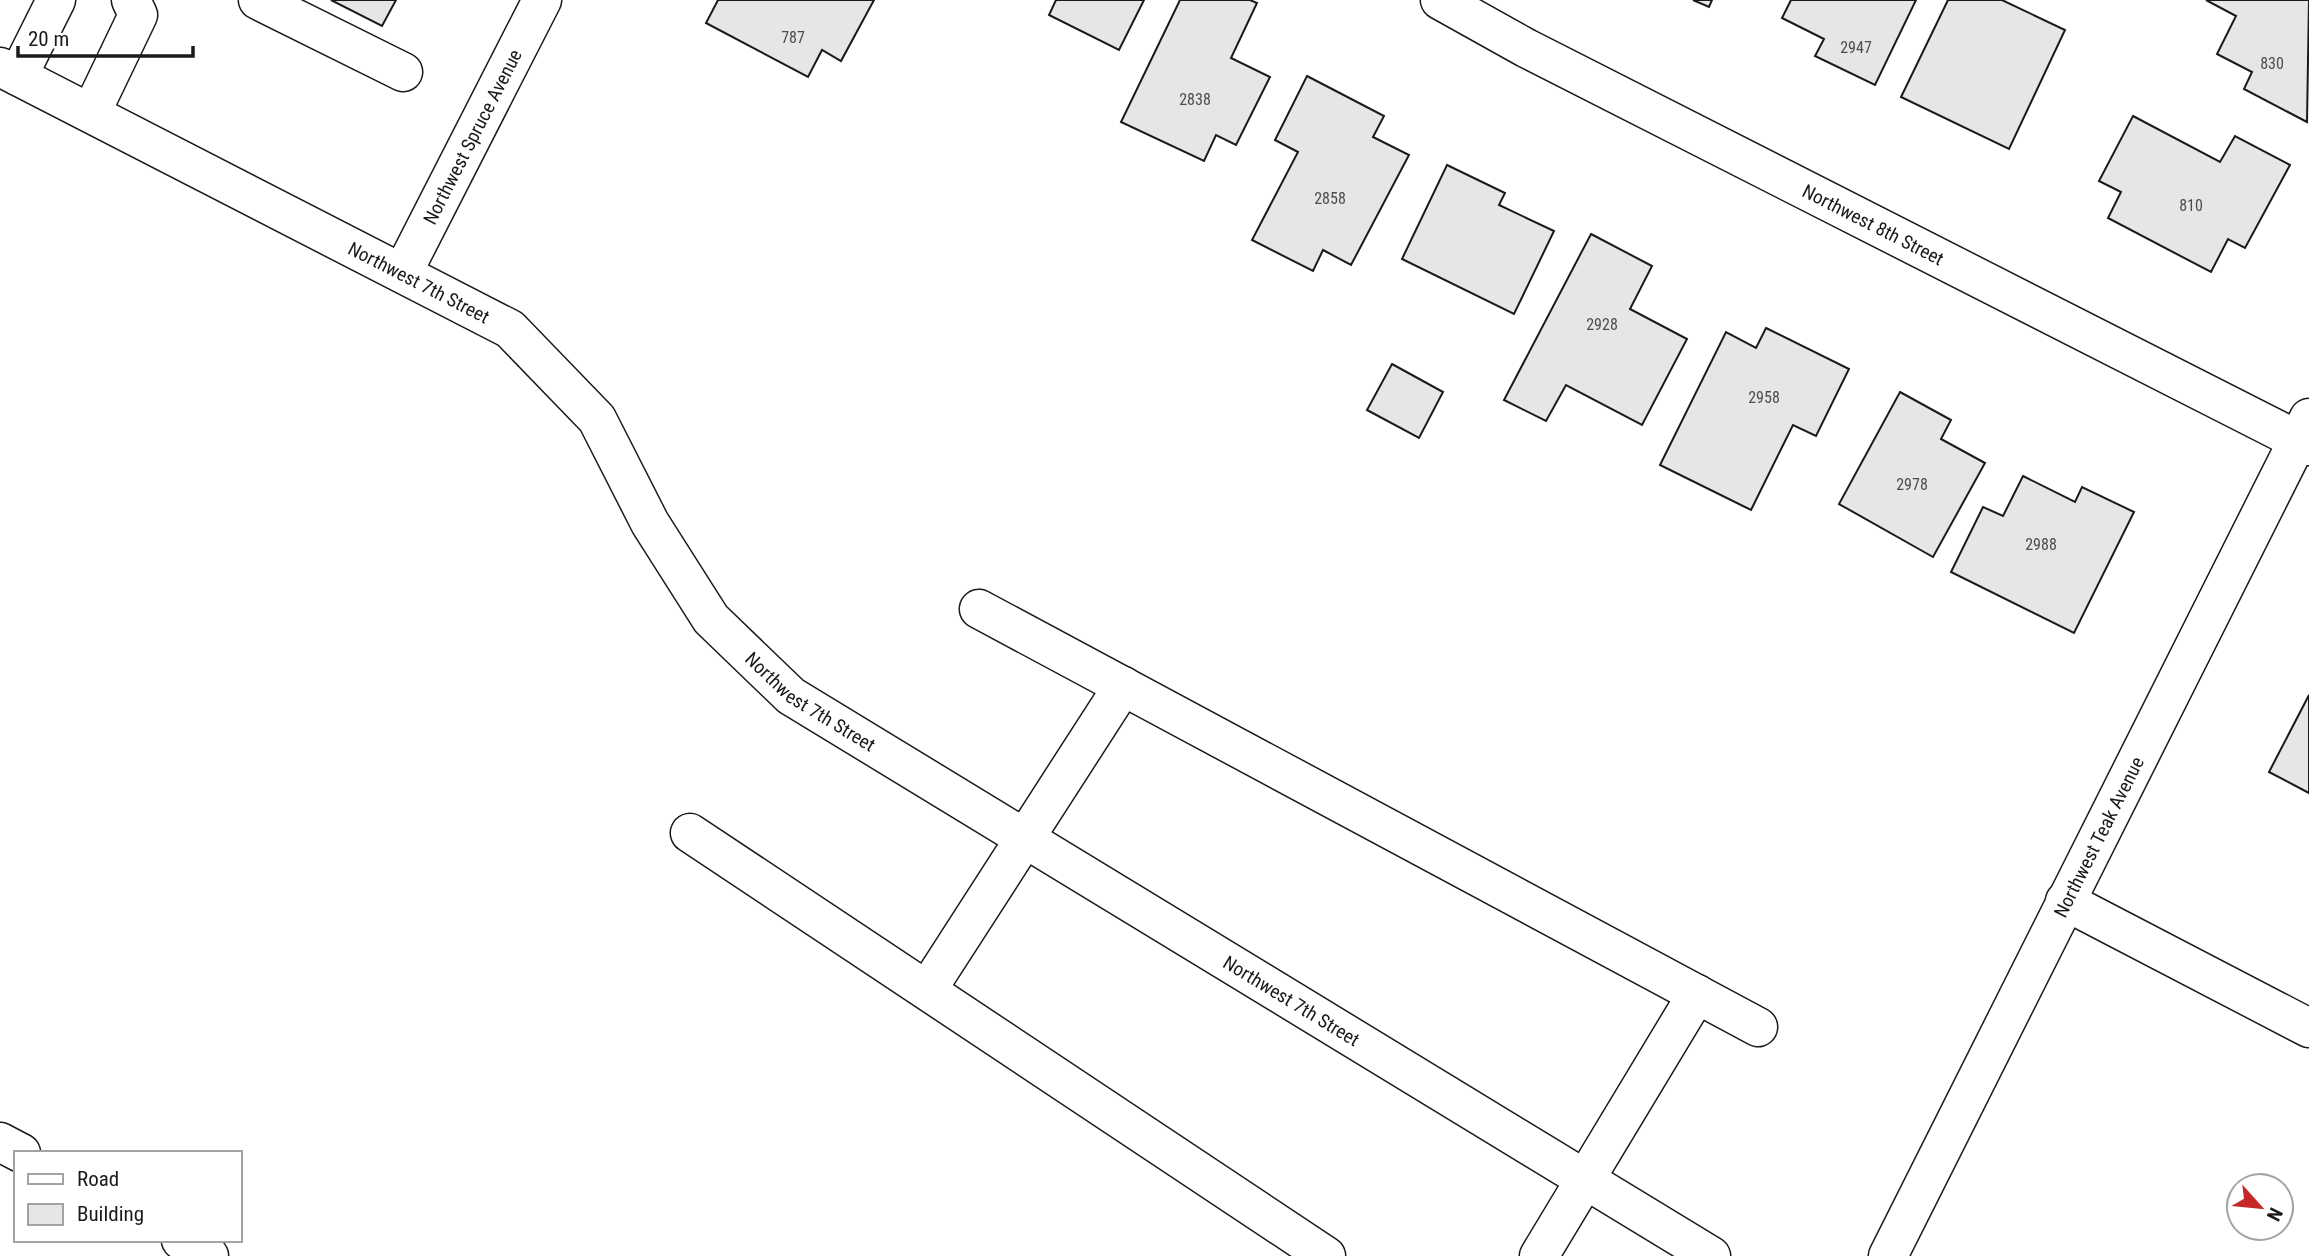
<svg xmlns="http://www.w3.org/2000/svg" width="2309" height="1256" font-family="'Roboto Condensed',sans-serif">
  <rect width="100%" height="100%" fill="#fff"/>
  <g fill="#e6e6e6" stroke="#1a1a1a" stroke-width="2">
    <polygon points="331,0 396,0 382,26"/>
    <polygon points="718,0 874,0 841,61 822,50 808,77 706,23"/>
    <polygon points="1056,0 1144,0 1119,50 1049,15"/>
    <polygon points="1180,0 1250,0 1257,3 1231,58 1270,77 1236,145 1216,135 1204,161 1121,122"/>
    <polygon points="1693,0 1712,0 1709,7"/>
    <polygon points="1791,0 1916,0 1875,85 1815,56 1824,39 1782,18"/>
    <polygon points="1948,0 2002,0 2065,30 2009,149 1901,97"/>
    <polygon points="2206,0 2309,0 2307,122 2244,89 2252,72 2217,54 2236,16"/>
    <polygon points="1307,76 1384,116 1373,137 1409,155 1351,265 1323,250 1313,271 1252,240 1298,152 1275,140"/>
    <polygon points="2133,116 2220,162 2235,136 2290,165 2245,248 2228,239 2211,272 2108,218 2121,192 2099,181"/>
    <polygon points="1447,165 1505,193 1499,205 1554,231 1514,314 1402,259"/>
    <polygon points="1591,234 1652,266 1630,309 1687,339 1642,425 1566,385 1546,421 1504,400"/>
    <polygon points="1766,328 1849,369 1816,436 1793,425 1751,510 1660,465 1726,332 1756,348"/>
    <polygon points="1392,364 1443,392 1419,438 1367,410"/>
    <polygon points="1900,392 1951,420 1941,439 1985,463 1933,557 1839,504"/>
    <polygon points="2023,476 2075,502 2082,487 2134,512 2074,633 1951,572 1983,507 2003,516"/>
    <polygon points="2309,695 2309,793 2269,772"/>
  </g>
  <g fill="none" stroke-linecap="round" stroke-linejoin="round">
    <defs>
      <g id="minor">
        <polyline points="258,0 403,72"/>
        <path id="s1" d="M1440 0 1526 48 2309 446"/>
        <path id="s2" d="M0 67 510 329 597 419 650 523 711 619 791 696 1711 1256"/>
        <polyline points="18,76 56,0"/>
        <polyline points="91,113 138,15 131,0"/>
        <path id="s3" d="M403 272 542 0"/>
        <polyline points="979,609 1758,1027"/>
        <polyline points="690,833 1326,1256"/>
        <polyline points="2065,901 2309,1028"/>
        <polyline points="927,990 1123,686"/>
        <polyline points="1539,1256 1697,994"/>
        <path id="s4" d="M1888 1256 2309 418"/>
      </g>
      <g id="highway">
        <polyline points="0,1142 21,1153"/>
        <polyline points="181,1240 209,1256"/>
      </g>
    </defs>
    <use href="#minor" stroke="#1a1a1a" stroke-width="41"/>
    <use href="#highway" stroke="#1a1a1a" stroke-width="41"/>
    <use href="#minor" stroke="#fff" stroke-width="38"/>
    <use href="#highway" stroke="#fff" stroke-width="38"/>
  </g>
  <g text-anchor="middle" stroke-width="5" stroke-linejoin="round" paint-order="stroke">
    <g font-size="16" fill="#4d4d4d">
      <text x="793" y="43">787</text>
      <text x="1856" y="53">2947</text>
      <text x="2272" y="69">830</text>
      <text x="1195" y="105">2838</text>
      <text x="1330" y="204">2858</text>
      <text x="2191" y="211">810</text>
      <text x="1602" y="330">2928</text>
      <text x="1764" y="403">2958</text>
      <text x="1912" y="490">2978</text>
      <text x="2041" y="550">2988</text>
    </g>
    <g font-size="19" fill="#1a1a1a" stroke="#fff">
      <text dy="7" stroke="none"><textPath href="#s3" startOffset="152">Northwest Spruce Avenue</textPath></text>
      <text dy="7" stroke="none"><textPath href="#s1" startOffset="488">Northwest 8th Street</textPath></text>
      <text dy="7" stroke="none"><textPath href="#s2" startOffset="471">Northwest 7th Street</textPath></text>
      <text dy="7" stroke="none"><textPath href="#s2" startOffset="1059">Northwest 7th Street</textPath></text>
      <text dy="7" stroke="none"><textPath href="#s4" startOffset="469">Northwest Teak Avenue</textPath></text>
      <text dy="7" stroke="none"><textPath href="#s2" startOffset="1626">Northwest 7th Street</textPath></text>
    </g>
  </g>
  <rect x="14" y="1151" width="228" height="91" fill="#ffffff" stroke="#a3a3a3" stroke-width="2"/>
  <rect x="28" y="1174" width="35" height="10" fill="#ffffff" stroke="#a3a3a3" stroke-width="2"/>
  <text x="77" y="1186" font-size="21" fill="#1a1a1a">Road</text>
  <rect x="28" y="1204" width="35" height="21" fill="#e6e6e6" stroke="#a3a3a3" stroke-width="2"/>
  <text x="77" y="1221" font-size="21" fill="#1a1a1a">Building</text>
  <g transform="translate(2260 1207) rotate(117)"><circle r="33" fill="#ffffff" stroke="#a3a3a3" stroke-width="2"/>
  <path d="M0-5L12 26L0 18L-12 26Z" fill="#c62828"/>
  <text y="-10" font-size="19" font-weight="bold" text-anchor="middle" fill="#1a1a1a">N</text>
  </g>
  <path d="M18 46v10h175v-10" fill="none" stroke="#1a1a1a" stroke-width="3.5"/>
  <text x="28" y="46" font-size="21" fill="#1a1a1a" stroke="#ffffff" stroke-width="5" paint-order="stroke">20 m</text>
</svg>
